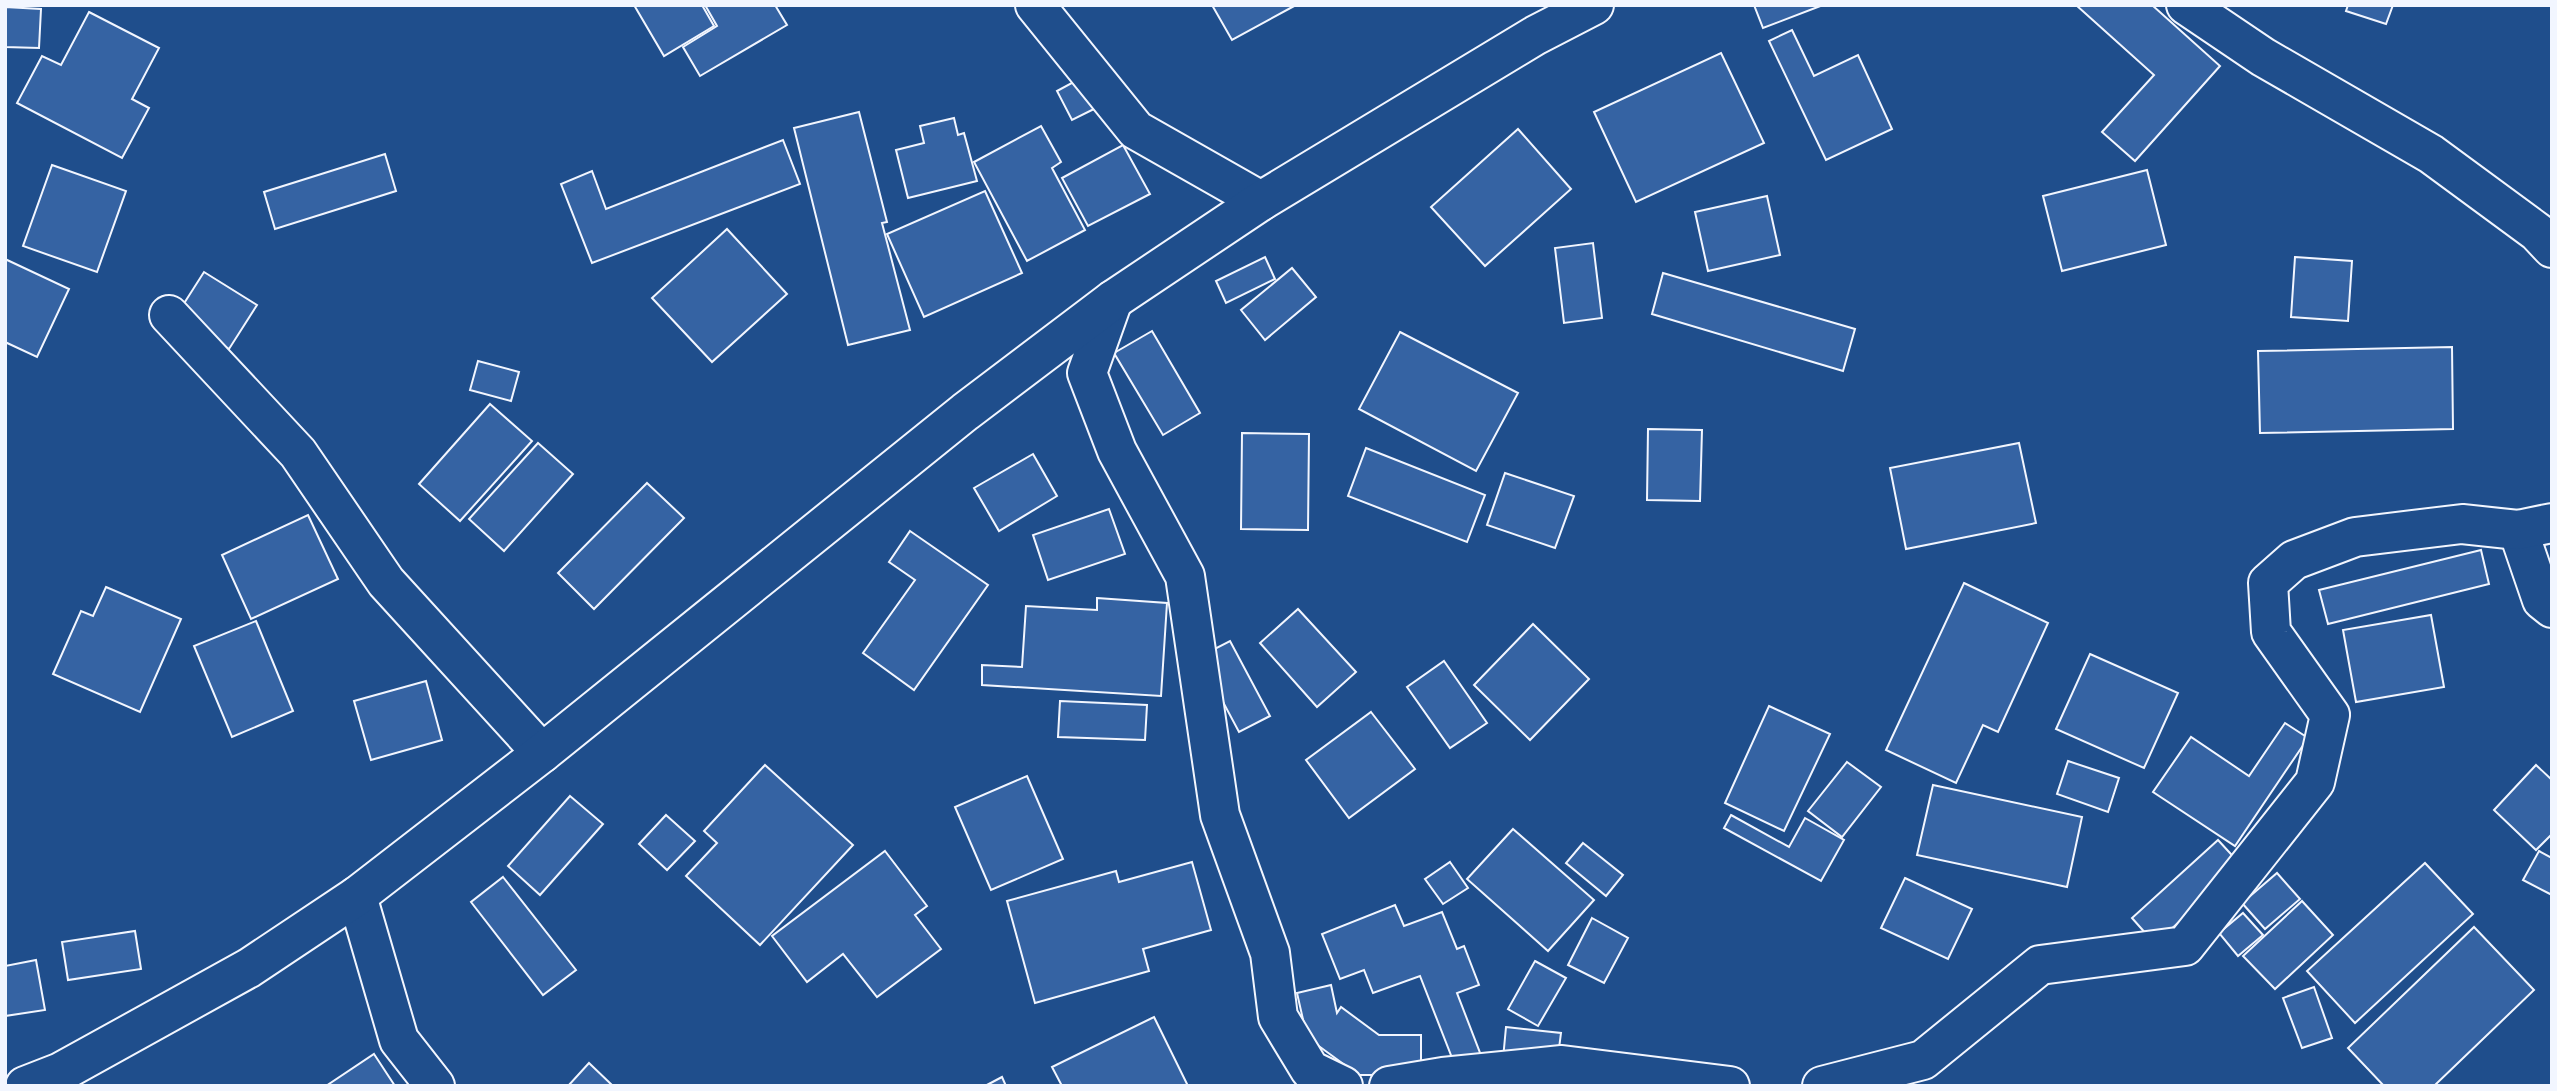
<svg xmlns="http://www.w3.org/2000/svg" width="2557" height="1091" font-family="Manrope,sans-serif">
  <rect width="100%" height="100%" fill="#1f4e8c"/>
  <g fill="#3563a3" stroke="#f2f6ff" stroke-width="2">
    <polygon points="634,5 702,5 714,26 664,56"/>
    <polygon points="705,5 775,5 787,25 700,76 683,47 717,26"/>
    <polygon points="1212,5 1296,5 1232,40"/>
    <polygon points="1754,5 1823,5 1763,28"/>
    <polygon points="2076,5 2152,5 2220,66 2135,161 2102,132 2154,75"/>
    <polygon points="2348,5 2393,5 2386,24 2346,11"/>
    <polygon points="5,7 41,9 39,48 5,47"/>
    <polygon points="89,12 159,48 132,99 149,108 122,158 17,103 42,56 61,65"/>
    <polygon points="1792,30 1814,76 1858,55 1892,129 1826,160 1769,41"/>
    <polygon points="1721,53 1764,143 1636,202 1594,112"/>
    <polygon points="1079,79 1094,109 1072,120 1057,91"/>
    <polygon points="859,112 887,222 882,223 910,330 848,345 794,128"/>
    <polygon points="954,118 958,135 964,133 977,181 908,198 896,150 924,143 920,126"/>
    <polygon points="1041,126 1061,162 1052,168 1085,230 1027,261 974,162"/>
    <polygon points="1518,129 1571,189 1485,266 1431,207"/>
    <polygon points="783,140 800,184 592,263 561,184 592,171 606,209"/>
    <polygon points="1123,145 1150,194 1088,226 1062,178"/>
    <polygon points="385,154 396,191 275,229 264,192"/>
    <polygon points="52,165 126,191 97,272 23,246"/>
    <polygon points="2147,170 2166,245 2062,271 2043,196"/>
    <polygon points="985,191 1022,273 924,317 887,234"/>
    <polygon points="1767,196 1780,255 1708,271 1695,212"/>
    <polygon points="727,229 787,294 712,362 652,298"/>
    <polygon points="1593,243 1602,318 1564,323 1555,248"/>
    <polygon points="1265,257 1275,279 1226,303 1216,281"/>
    <polygon points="2295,257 2352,261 2348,321 2291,317"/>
    <polygon points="5,259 69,289 37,357 5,342"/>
    <polygon points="1292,268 1316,297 1265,340 1241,310"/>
    <polygon points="204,272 257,305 229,349 176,316"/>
    <polygon points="1663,273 1855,329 1843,371 1652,314"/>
    <polygon points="1152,331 1200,413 1163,435 1114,353"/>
    <polygon points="1400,332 1518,393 1476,471 1359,409"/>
    <polygon points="2452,347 2453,429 2260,433 2258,351"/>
    <polygon points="478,361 519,372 511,401 470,390"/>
    <polygon points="490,404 532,441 460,521 419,484"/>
    <polygon points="1648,429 1702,430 1700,501 1647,500"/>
    <polygon points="1242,433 1309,434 1308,530 1241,529"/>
    <polygon points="538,443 573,474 504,551 469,519"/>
    <polygon points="2019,443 2036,523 1906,549 1890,468"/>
    <polygon points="1366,448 1485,495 1467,542 1348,496"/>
    <polygon points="1033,454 1057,496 999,531 974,488"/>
    <polygon points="1505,473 1574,496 1555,548 1487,525"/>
    <polygon points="647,483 684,518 594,609 558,573"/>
    <polygon points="1109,509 1125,554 1048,580 1033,535"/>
    <polygon points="308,515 338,579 251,619 222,555"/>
    <polygon points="910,531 988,585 914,690 863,653 915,580 889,562"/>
    <polygon points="2481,550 2489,584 2328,624 2319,590"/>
    <polygon points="1964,583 2048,623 1998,732 1983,725 1956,783 1886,750"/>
    <polygon points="106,587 181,619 140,712 53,674 81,611 93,616"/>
    <polygon points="1097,598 1167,603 1161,696 982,685 982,665 1022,667 1026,606 1097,610"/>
    <polygon points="1298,609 1356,672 1317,707 1260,643"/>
    <polygon points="2431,615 2444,687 2356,702 2343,630"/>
    <polygon points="256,621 293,711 232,737 194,646"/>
    <polygon points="1533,624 1589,679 1530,740 1474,685"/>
    <polygon points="1230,641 1270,716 1239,732 1199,657"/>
    <polygon points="2090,654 2178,693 2144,768 2056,729"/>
    <polygon points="1444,661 1487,723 1450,748 1407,687"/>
    <polygon points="426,681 442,740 371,760 354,701"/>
    <polygon points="1060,701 1147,705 1145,740 1058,737"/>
    <polygon points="1769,706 1830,734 1784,831 1725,803"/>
    <polygon points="1371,712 1415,769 1349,818 1306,760"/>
    <polygon points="2285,723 2308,738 2235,846 2153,792 2191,737 2249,776"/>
    <polygon points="2068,761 2119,778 2108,812 2057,794"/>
    <polygon points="1847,762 1881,787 1842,837 1808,811"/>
    <polygon points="765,765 853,845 760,945 686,876 717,843 704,831"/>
    <polygon points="2536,765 2552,780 2552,834 2536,850 2494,810"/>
    <polygon points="1027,776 1063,859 991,890 955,807"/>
    <polygon points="1933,785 2082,817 2067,887 1917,855"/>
    <polygon points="570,796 603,824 540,895 508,866"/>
    <polygon points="666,815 695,841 667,870 639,844"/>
    <polygon points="1731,815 1789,847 1805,818 1844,840 1821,881 1724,828"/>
    <polygon points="1513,829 1594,900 1548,951 1467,879"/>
    <polygon points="2218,840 2241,865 2155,944 2132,918"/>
    <polygon points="1583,843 1623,875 1606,896 1566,863"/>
    <polygon points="885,851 927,906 915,915 941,949 877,997 843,954 807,982 772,936"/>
    <polygon points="2539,851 2552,858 2552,895 2523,880"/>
    <polygon points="1192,862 1211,930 1143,949 1149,971 1035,1003 1007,901 1116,871 1119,882"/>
    <polygon points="1450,862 1468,888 1443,904 1425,879"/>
    <polygon points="2425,863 2473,914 2355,1023 2307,971"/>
    <polygon points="2277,873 2300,899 2265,929 2242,903"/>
    <polygon points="503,877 576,970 543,995 471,902"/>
    <polygon points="1905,878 1972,909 1948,959 1881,928"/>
    <polygon points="2302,901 2333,935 2275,989 2243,956"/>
    <polygon points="1395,905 1404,926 1442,912 1457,949 1464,946 1479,985 1457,993 1482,1058 1456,1068 1420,976 1373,993 1364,970 1340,979 1322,934"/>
    <polygon points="2243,913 2263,935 2238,956 2219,933"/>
    <polygon points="1592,918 1628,938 1604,983 1568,965"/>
    <polygon points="2474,927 2534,990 2434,1086 2384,1086 2348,1048"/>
    <polygon points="135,931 141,969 68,980 62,942"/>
    <polygon points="36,960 45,1010 5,1016 5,966"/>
    <polygon points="1535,961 1566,978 1538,1026 1508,1009"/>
    <polygon points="1331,985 1337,1013 1341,1007 1379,1035 1421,1035 1421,1075 1353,1075 1353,1071 1316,1044 1309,1046 1297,993"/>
    <polygon points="2314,987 2332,1038 2302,1048 2283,998"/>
    <polygon points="1154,1017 1188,1086 1062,1086 1052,1067"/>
    <polygon points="1506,1027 1561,1033 1557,1064 1503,1059"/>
    <polygon points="374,1054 395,1086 326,1086"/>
    <polygon points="589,1063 613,1086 568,1086"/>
    <polygon points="1002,1077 1006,1086 985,1086"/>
  </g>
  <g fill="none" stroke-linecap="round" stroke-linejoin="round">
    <defs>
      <g id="street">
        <polyline points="1035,5 1136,130 1261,201"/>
        <polyline points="2186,5 2263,57 2431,154 2537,232 2552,248"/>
        <polyline points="1113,300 1087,373 1117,451 1185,576 1220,815 1270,953 1278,1017 1310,1070 1343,1086"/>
        <polyline points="169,315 298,453 386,582 542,753"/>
        <polyline points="2518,530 2542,600 2552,608"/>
        <polyline points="357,896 399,1040 435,1086"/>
        <polyline points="1389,1086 1443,1077 1562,1065 1730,1086"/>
        <polyline points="1822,1086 1923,1060 2040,965 2185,946 2315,782 2330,715 2271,632 2268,583 2294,560 2355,537 2462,524 2518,530 2552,523"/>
      </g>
      <polyline id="secondary" points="25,1086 61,1072 249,968 357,896 542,753 965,412 1113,300 1261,201 1536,35 1594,5"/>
    </defs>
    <use href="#street" stroke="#f2f6ff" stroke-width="42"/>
    <use href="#secondary" stroke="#f2f6ff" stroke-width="42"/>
    <use href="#street" stroke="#1f4e8c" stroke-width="38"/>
    <use href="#secondary" stroke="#1f4e8c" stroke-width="38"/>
  </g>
  <rect width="2557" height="1091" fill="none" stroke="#f2f6ff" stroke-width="14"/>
</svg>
